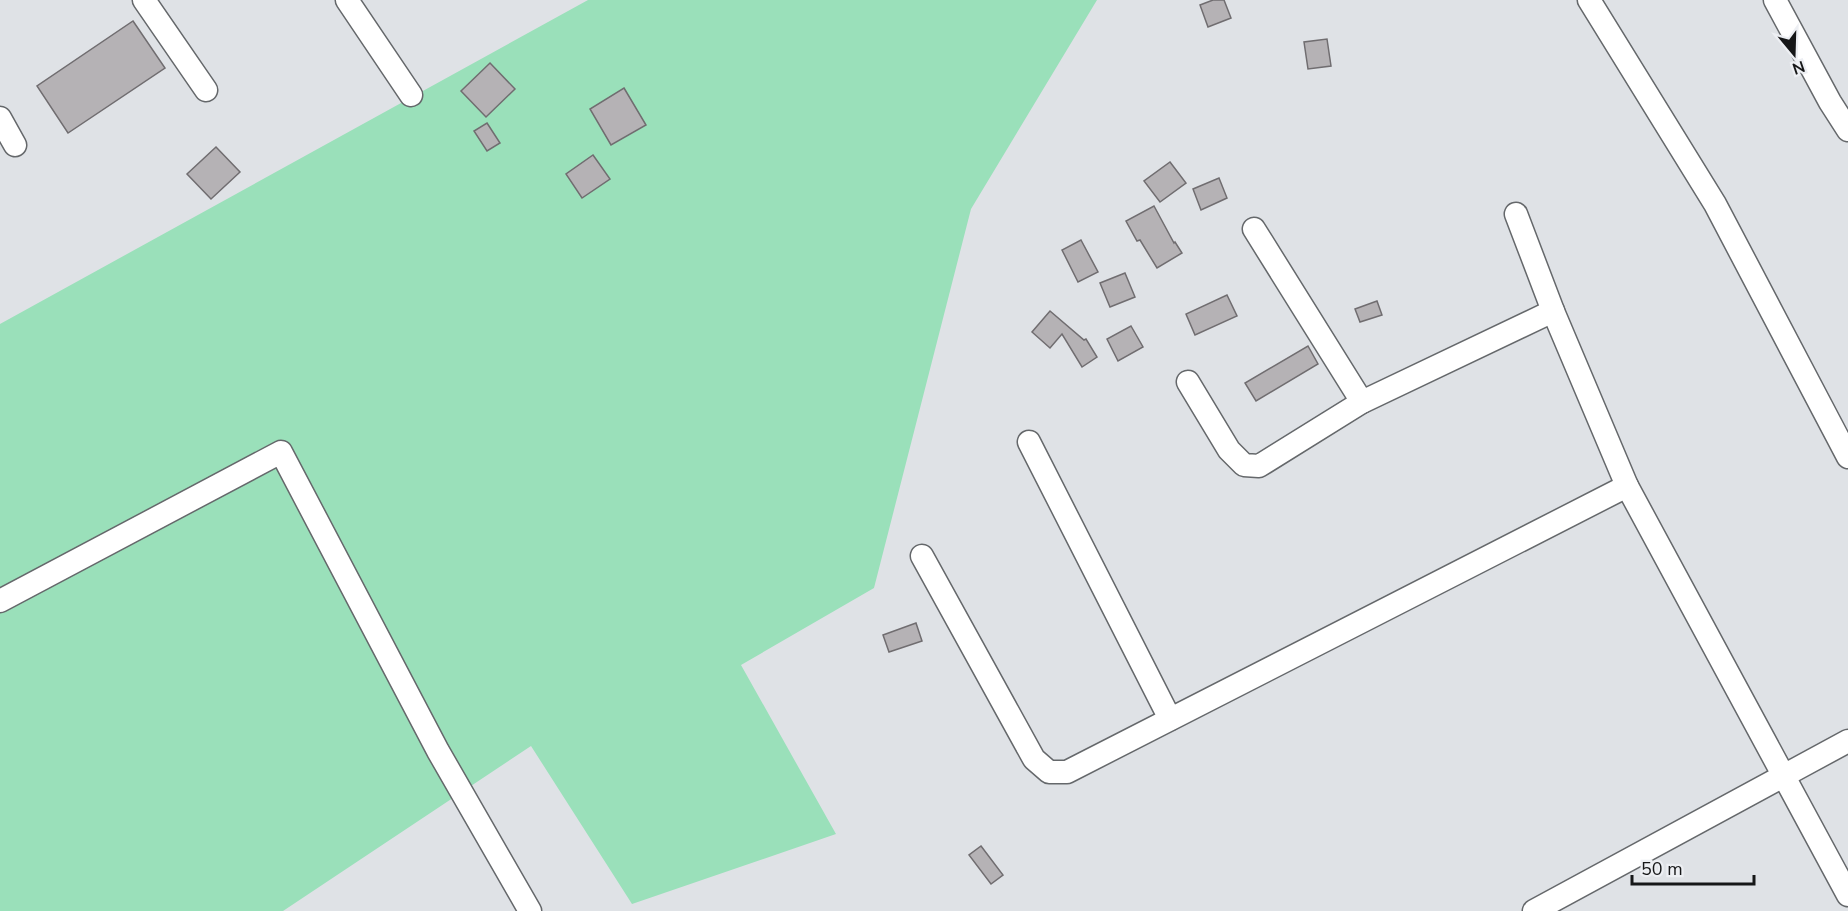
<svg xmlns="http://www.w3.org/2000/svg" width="1848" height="911" font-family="'Nunito Sans',sans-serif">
  <rect width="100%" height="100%" fill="#dfe2e6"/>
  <polygon fill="#9ae0ba" points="588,0 1097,0 971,209 874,588 741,665 836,834 632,904 531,746 283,911 0,911 0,324"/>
  <g fill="#b5b2b5" stroke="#706d70" stroke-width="1.5">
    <polygon points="1213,0 1224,0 1231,18 1208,27 1200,5"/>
    <polygon points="133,21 165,68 68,133 37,86"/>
    <polygon points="1327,39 1331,66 1308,69 1304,42"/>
    <polygon points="490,63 515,89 486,117 461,91"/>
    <polygon points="624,88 646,125 611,145 590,109"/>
    <polygon points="487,123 500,143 487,151 474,131"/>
    <polygon points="216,147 240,172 211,199 187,174"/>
    <polygon points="593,155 610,179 582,198 566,174"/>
    <polygon points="1170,162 1186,183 1160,202 1144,181"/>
    <polygon points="1219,178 1227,198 1201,210 1193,189"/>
    <polygon points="1154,206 1174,243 1175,242 1182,253 1157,268 1140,240 1137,241 1126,221"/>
    <polygon points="1081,240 1098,272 1078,282 1062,250"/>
    <polygon points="1125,273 1135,297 1110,307 1100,283"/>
    <polygon points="1227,295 1237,316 1195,335 1186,314"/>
    <polygon points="1377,301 1382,315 1360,322 1355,309"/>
    <polygon points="1050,311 1084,340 1086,339 1097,357 1082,367 1062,334 1050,348 1032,332"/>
    <polygon points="1131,326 1143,347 1118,361 1107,339"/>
    <polygon points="1308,346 1318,364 1256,401 1245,383"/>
    <polygon points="916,623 922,641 889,652 883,635"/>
    <polygon points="981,846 1003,875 991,884 969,855"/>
  </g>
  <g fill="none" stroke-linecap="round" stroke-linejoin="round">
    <defs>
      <g id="minor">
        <polyline points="144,0 206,90"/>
        <polyline points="347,0 411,95"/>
        <polyline points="1589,0 1715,204 1848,457"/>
        <polyline points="1775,0 1830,102 1848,130"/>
        <polyline points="0,118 15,145"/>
        <polyline points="1516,214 1553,311 1627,486 1848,895"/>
        <polyline points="1254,229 1362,402"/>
        <polyline points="1188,382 1229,450 1244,465 1259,466 1362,402 1553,311"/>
        <polyline points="1029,442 1170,719"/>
        <polyline points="922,556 1034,759 1049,772 1067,772 1627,486"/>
        <polyline points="0,601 281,452 438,751 530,911"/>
        <polyline points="1534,911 1848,741"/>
      </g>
    </defs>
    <use href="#minor" stroke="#65686b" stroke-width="25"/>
    <use href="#minor" stroke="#fff" stroke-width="22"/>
  </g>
  <g transform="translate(1794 54) rotate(161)" stroke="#edeff3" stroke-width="4.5" paint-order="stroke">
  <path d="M0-4.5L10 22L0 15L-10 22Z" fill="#161718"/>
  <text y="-9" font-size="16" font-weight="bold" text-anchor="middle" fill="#161718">N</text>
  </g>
  <path d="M1632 875v9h122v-9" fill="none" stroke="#161718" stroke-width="3"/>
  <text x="1641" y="875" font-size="18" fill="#161718" stroke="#edeff3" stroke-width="4.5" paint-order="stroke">50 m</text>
</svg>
